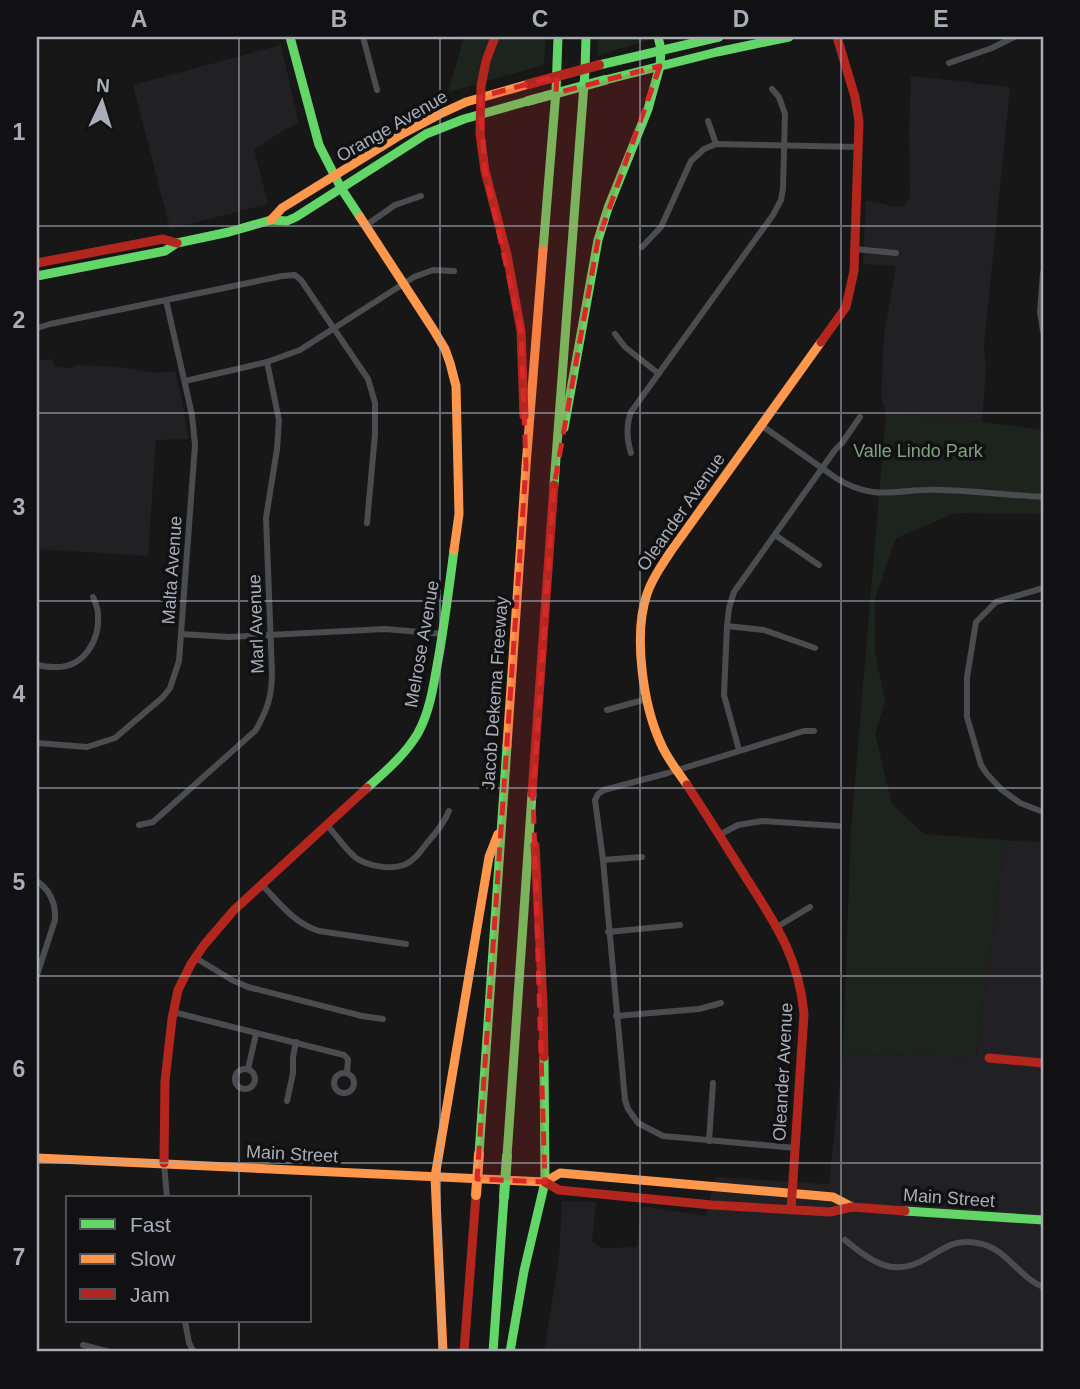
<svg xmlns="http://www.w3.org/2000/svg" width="1080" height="1389" font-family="Helvetica,sans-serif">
  <rect width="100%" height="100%" fill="#171717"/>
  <g fill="#212123">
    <polygon points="281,45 298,120 298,122 254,149 268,204 170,229 133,85"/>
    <polygon points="911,76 1010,87 984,345 986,370 982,422 886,413 881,398 884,335 896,266 863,264 866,200 896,207 904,205 910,197 909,131"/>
    <polygon points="52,359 54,367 71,368 76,365 121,367 157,373 175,371 183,405 188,439 156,440 148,556 37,549 37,361"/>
    <polygon points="1005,840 1043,842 1043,1352 544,1352 559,1258 562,1201 596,1202 592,1241 602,1248 637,1247 642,1206 706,1216 715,1177 829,1184 843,1053 976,1057"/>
  </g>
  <g fill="#1d241e">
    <polygon points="464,37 546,37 544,65 448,92"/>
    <polygon points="598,37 658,37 597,56"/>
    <polygon points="886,413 982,422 1043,430 1043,514 956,513 896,538 875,598 875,653 885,701 875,734 892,804 924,834 1005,840 976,1057 843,1053 851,828"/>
  </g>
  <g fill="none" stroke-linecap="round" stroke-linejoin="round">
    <g stroke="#4b4c50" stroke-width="6">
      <polyline points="363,37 377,90"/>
      <polyline points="949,63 992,48 1014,37"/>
      <polyline points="708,121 716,144"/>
      <polyline points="365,226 395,205 421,196"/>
      <polyline points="642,247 661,227 691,161 704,149 716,144 858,147"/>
      <polyline points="855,249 896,253"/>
      <polyline points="1043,273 1040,312 1043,331"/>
      <polyline points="37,328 50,324 282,276 295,275 301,280 368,379 375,403 375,434 367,523"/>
      <polyline points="615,334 625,347 659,374"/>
      <polyline points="185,381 267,362 300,350 414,277 433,270 454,271"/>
      <path d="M761 425 836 478C876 503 899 488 941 490 975 491 1009 495 1043 497"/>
      <path d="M631 453C627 440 626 425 631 412L773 215 781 200 783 188 785 114 779 97 772 89"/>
      <polyline points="775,535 819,565"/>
      <polyline points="1043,588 996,602 976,622 967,677 967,717 981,765 987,774 1002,790 1020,803 1043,812"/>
      <polyline points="727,626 764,630 815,648"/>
      <polyline points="181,634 229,637 385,629 443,634"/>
      <path d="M37 665C42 666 48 667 53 667 84 669 100 640 98 614 98 608 95 602 93 597"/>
      <polyline points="607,710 647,699"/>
      <polyline points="37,743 87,747 115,738 163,697 170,688 179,661 195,445 192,415 166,300"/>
      <polyline points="739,750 724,695 727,626 729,608 734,592 835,450 842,443 860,417"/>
      <path d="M139 825 153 822 256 730C268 708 272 696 272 672L266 518 277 449 279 420 267 362"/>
      <path d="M327 825C336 835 345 849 356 858 368 866 390 870 404 865 414 861 421 851 427 843 436 833 444 823 449 811"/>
      <polyline points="719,835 738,825 762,821 838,826"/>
      <polyline points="603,860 642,857"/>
      <path d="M37 881C51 891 56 904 55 920L37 975"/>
      <path d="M261 884C279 902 293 923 319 931L406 944"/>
      <polyline points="777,927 810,907"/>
      <polyline points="608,932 680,925"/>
      <polyline points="194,957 232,980 248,987 362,1016 383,1019"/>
      <polyline points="173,1012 344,1055 348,1059 347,1073"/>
      <polyline points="616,1016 699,1009 721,1003"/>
      <circle cx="245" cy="1079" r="10"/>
      <polyline points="248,1069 256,1034"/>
      <circle cx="344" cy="1083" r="10"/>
      <polyline points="287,1101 293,1073 293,1057 296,1042"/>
      <polyline points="709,1141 713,1083"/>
      <polyline points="796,1148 663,1136 638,1123 628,1109 625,1100 603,860 595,800 598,794 604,790 668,773 804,731 814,731"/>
      <polyline points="164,1163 167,1198"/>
      <path d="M845 1240C871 1261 893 1279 927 1258 945 1248 954 1239 977 1243 1006 1247 1017 1276 1043 1287"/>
      <polyline points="185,1321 189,1343 194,1352"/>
      <polyline points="83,1345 110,1352"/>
    </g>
    <g stroke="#63d668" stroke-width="9">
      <polyline points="290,37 319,145 341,188 360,217"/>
      <polyline points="599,65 719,37"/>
      <polyline points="605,80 717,52 789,37"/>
      <polyline points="543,250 556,91 558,37"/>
      <polyline points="37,276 165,251 177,243 229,232 271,220 287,221 296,217 426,134 464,119 528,101"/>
      <polyline points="564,428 598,240 608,208 648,109 660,66 661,49 658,37"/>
      <polyline points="554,485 585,71 586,37"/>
      <path d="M367 788C386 771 405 755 418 733 429 713 433 689 437 666 444 628 449 589 454 550"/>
      <polyline points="479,1154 507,746"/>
      <polyline points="507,1156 532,794"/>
      <polyline points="905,1211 1043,1220"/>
      <polyline points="493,1352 504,1197"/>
      <polyline points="510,1352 524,1271 545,1182 544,1057"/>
    </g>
    <g stroke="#ff974d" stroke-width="9">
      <polyline points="360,217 433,329 445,349 450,363 456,386 459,514 454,550"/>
      <polyline points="271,220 282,208 402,134 440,114 466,102 529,84"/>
      <polyline points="507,746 526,466 543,250"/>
      <path d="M687 785C678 772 667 758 661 744 643 705 633 635 647 594 652 578 662 565 671 551L821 342"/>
      <polyline points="37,1158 545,1182"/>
      <polyline points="545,1182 560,1173 833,1197 852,1207"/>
      <polyline points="443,1352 435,1177 489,857 498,834"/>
    </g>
    <g stroke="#b3261e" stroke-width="9">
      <polyline points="495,37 486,61 481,86 480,134 485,171 507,255 521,331 524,416"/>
      <polyline points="37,263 163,239 177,243"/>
      <polyline points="821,342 846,307 854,271 859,121 855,97 837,37"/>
      <path d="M687 785C707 815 726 846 745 876 775 923 799 957 804 1014L791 1210"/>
      <polyline points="532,794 554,485"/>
      <polyline points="535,845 543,1004 544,1057"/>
      <polyline points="989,1058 1043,1063"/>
      <polyline points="164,1163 165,1081 172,1019 178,990 191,964 204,945 234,910 367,788"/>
      <polyline points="545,1182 559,1190 712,1205 830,1212 852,1207 905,1211"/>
      <polyline points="464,1352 476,1195"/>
    </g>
    <g stroke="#63d668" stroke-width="10">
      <polyline points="528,101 605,80"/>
      <polyline points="504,1197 507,1156"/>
    </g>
    <polyline stroke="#ff974d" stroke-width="10" points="476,1195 479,1154"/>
    <polyline stroke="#b3261e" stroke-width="10" points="529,84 599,65"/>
  </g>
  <path fill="#d62828" fill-opacity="0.2" stroke="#d62828" stroke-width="5" stroke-dasharray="14 9" stroke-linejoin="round" d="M660 66 598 240 554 486 533 795 545 1182 477 1179 526 466 521 331 485 171 480 97 557 76 556 93Z"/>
  <path fill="none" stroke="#a8adb8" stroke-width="2" stroke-opacity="0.55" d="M239 37V1198M440 37V1352M640 37V1352M841 37V1352M37 226H1043M37 413H1043M37 601H1043M37 788H1043M37 976H1043M37 1163H1043M239 1321V1352"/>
  <g text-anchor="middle" stroke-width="7" stroke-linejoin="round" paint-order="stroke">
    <g font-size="18" fill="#a8adb8" stroke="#111113">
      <text transform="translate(392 126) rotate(-30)" y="6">Orange Avenue</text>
      <text transform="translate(681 512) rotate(-55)" y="6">Oleander Avenue</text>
      <text transform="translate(172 570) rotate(-86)" y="6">Malta Avenue</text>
      <text transform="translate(256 624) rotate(-92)" y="6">Marl Avenue</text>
      <text transform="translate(422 644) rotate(-80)" y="6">Melrose Avenue</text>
      <text transform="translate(495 693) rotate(-86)" y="6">Jacob Dekema Freeway</text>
      <text transform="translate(783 1072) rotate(-87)" y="6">Oleander Avenue</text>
      <text transform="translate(292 1154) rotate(3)" y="6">Main Street</text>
      <text transform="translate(949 1198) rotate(4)" y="6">Main Street</text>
    </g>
    <g font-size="18" fill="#7fa381" stroke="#111113">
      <text x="918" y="457">Valle Lindo Park</text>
    </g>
  </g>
  <rect width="1080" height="1389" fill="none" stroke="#111113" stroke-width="77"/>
  <rect x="66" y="1196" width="245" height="126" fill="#111113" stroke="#4d4f55" stroke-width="2"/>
  <rect x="80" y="1219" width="35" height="10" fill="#63d668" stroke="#4d4f55" stroke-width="2"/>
  <text x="130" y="1232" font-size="21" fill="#a8adb8">Fast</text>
  <rect x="80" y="1254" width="35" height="10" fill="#ff974d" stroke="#4d4f55" stroke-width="2"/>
  <text x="130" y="1266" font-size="21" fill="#a8adb8">Slow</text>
  <rect x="80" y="1289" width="35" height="10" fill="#b3261e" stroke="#4d4f55" stroke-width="2"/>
  <text x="130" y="1302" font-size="21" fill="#a8adb8">Jam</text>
  <g transform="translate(102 102) rotate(4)" stroke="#111113" stroke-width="5" paint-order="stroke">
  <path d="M0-5L12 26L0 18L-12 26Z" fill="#a8adb8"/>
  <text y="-10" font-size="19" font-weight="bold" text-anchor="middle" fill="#a8adb8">N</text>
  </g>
  <rect x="38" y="38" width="1004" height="1312" fill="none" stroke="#a8adb8" stroke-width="2.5"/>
  <g font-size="23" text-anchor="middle" font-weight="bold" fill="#a8adb8">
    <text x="139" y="27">A</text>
    <text x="339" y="27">B</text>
    <text x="540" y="27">C</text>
    <text x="741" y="27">D</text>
    <text x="941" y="27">E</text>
    <text x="19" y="140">1</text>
    <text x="19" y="328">2</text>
    <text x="19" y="515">3</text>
    <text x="19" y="702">4</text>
    <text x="19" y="890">5</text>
    <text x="19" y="1077">6</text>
    <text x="19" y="1265">7</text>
  </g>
</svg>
